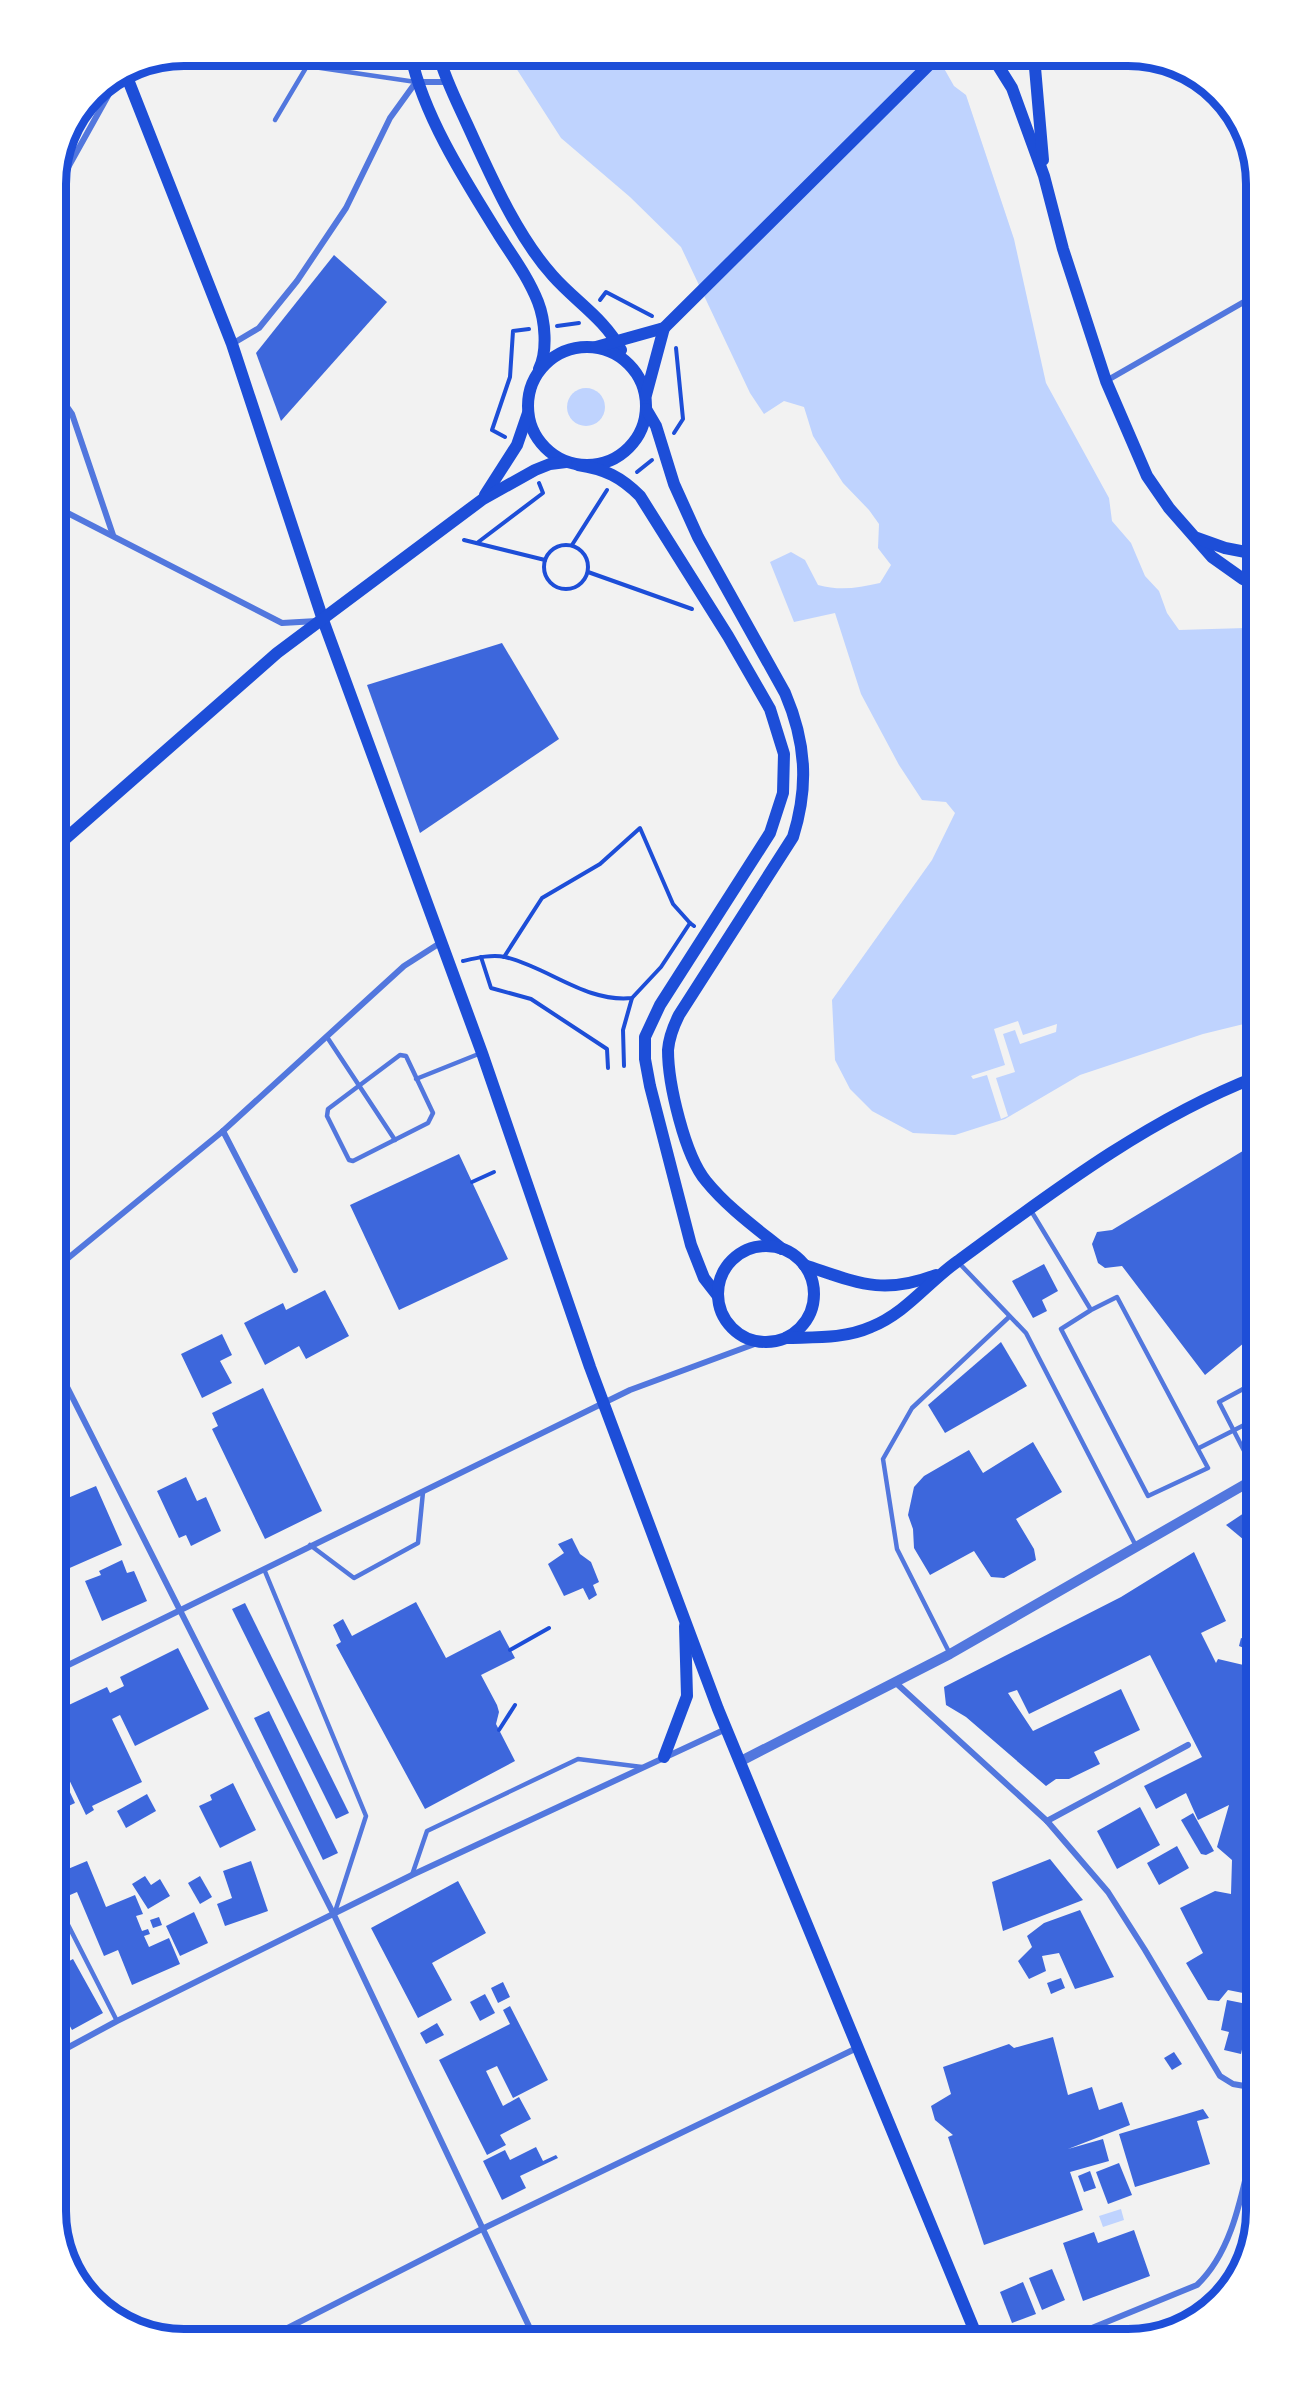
<svg xmlns="http://www.w3.org/2000/svg" width="1312" height="2395" font-family="'DM Sans',sans-serif">
  <rect width="100%" height="100%" fill="#f2f2f2"/>
  <g fill="#bfd3fe">
    <path d="M514 56H937L954 86 966 95 1014 239 1046 383 1109 498 1112 521 1131 543 1145 576 1159 591 1167 613 1179 630 1245 628 1256 633V1021L1203 1034 1080 1075 1005 1119 955 1135 913 1133 872 1111 850 1089 835 1060 832 1000 932 860 955 813 946 802 922 800 899 765 861 694 835 613 794 622 770 562 791 552 805 560 818 585C840 591 858 588 880 583L891 565 878 548 879 524 869 510 843 483 813 436 804 407 784 401 764 414 750 393 681 247 630 197 561 138 516 68Z"/>
    <circle cx="586" cy="407" r="19"/>
    <polygon points="1121,2209 1124,2220 1103,2227 1099,2216"/>
  </g>
  <polygon fill="#f2f2f2" points="1018,1021 1023,1035 1057,1024 1056,1032 1020,1044 1015,1030 1003,1034 1015,1072 996,1078 1008,1116 1001,1119 987,1075 973,1079 971,1076 1005,1065 994,1029"/>
  <g fill="#3d67dc">
    <polygon points="334,255 387,302 281,421 256,353"/>
    <polygon points="502,643 559,739 420,833 367,685"/>
    <polygon points="1256,1143 1256,1333 1205,1375 1122,1266 1105,1268 1098,1263 1092,1244 1097,1232 1112,1230"/>
    <polygon points="459,1154 508,1259 399,1310 350,1205"/>
    <polygon points="1044,1264 1058,1291 1042,1300 1047,1311 1033,1318 1012,1281"/>
    <polygon points="325,1290 349,1336 306,1359 299,1346 265,1365 244,1323 283,1303 286,1310"/>
    <polygon points="222,1334 232,1355 220,1361 232,1383 202,1398 181,1354"/>
    <polygon points="1001,1342 1027,1386 945,1433 928,1405"/>
    <polygon points="263,1388 322,1511 265,1539 212,1429 218,1426 212,1413"/>
    <polygon points="1033,1442 1062,1492 1016,1519 1034,1549 1036,1560 1004,1578 991,1577 974,1551 930,1575 914,1548 913,1529 908,1515 914,1487 924,1476 969,1450 983,1473"/>
    <polygon points="186,1477 197,1501 206,1497 221,1531 191,1546 186,1535 179,1538 157,1491"/>
    <polygon points="96,1486 122,1545 56,1574 56,1528 66,1524 56,1503"/>
    <polygon points="1256,1505 1256,1550 1226,1525"/>
    <polygon points="572,1538 580,1554 591,1562 599,1582 593,1585 597,1595 589,1600 583,1588 564,1596 548,1564 564,1553 558,1544"/>
    <polygon points="1194,1552 1226,1621 1201,1633 1216,1663 1218,1659 1252,1667 1244,1648 1239,1646 1241,1638 1256,1642 1256,1709 1252,1728 1256,1736 1256,1981 1253,1995 1228,1990 1219,2001 1208,2000 1186,1963 1203,1953 1180,1908 1215,1891 1231,1894 1232,1860 1217,1847 1229,1805 1198,1820 1186,1793 1156,1809 1144,1786 1202,1757 1150,1655 1029,1714 1017,1690 1008,1693 1033,1731 1121,1689 1140,1730 1094,1752 1100,1764 1069,1779 1056,1779 1046,1786 966,1717 946,1705 944,1687 1121,1597"/>
    <polygon points="122,1560 127,1573 134,1571 147,1601 102,1621 85,1581 101,1575 99,1571"/>
    <polygon points="416,1602 446,1658 500,1630 515,1658 481,1675 497,1705 499,1712 496,1724 515,1761 425,1809 336,1645 341,1642 333,1625 343,1619 352,1636"/>
    <polygon points="245,1603 349,1813 336,1819 232,1609"/>
    <polygon points="178,1648 209,1709 135,1746 120,1715 112,1719 142,1782 92,1806 94,1810 86,1815 64,1769 60,1771 75,1803 56,1812 56,1711 107,1687 110,1693 124,1686 120,1677"/>
    <polygon points="269,1711 338,1853 323,1860 254,1718"/>
    <polygon points="233,1783 256,1830 220,1848 199,1806 212,1800 210,1795"/>
    <polygon points="147,1794 156,1811 126,1828 117,1811"/>
    <polygon points="1140,1807 1160,1845 1117,1869 1097,1831"/>
    <polygon points="1193,1813 1214,1851 1206,1855 1201,1854 1181,1820"/>
    <polygon points="1177,1846 1189,1868 1159,1885 1147,1863"/>
    <polygon points="1050,1859 1083,1900 1003,1931 992,1882"/>
    <polygon points="87,1861 106,1907 135,1895 143,1914 136,1916 142,1931 148,1929 150,1934 144,1936 149,1947 169,1938 180,1964 132,1985 118,1950 104,1956 77,1892 56,1901 56,1874"/>
    <polygon points="251,1861 268,1911 225,1926 217,1904 232,1898 223,1871"/>
    <polygon points="145,1876 151,1885 160,1879 170,1896 148,1909 132,1884"/>
    <polygon points="200,1876 212,1897 200,1904 188,1883"/>
    <polygon points="458,1881 486,1933 432,1963 452,2000 418,2018 371,1928"/>
    <polygon points="1080,1910 1114,1977 1075,1989 1059,1953 1042,1956 1046,1971 1029,1979 1018,1961 1032,1947 1027,1936 1044,1923"/>
    <polygon points="194,1912 208,1943 180,1956 166,1926"/>
    <polygon points="159,1917 162,1925 153,1928 150,1920"/>
    <polygon points="73,1959 103,2013 72,2030 60,2008 56,2011 56,1989 67,1983 58,1967"/>
    <polygon points="1061,1978 1065,1988 1051,1994 1047,1983"/>
    <polygon points="503,1982 510,1997 498,2003 491,1988"/>
    <polygon points="485,1994 495,2013 480,2021 470,2002"/>
    <polygon points="1227,2000 1252,2005 1241,2054 1224,2050 1229,2032 1221,2030"/>
    <polygon points="510,2006 548,2080 513,2098 497,2066 486,2071 503,2106 519,2097 531,2119 500,2135 506,2145 487,2155 439,2060 510,2024 503,2010"/>
    <polygon points="437,2023 444,2035 426,2044 420,2033"/>
    <polygon points="1053,2037 1068,2095 1092,2087 1099,2110 1122,2102 1130,2125 1068,2149 1103,2139 1109,2161 1070,2172 1083,2210 984,2245 948,2137 953,2135 935,2120 931,2106 951,2094 943,2067 1009,2044 1014,2048"/>
    <polygon points="1174,2052 1182,2064 1172,2070 1164,2058"/>
    <polygon points="1203,2109 1209,2118 1197,2121 1210,2164 1135,2187 1119,2134"/>
    <polygon points="536,2147 543,2161 556,2155 558,2158 520,2176 526,2188 502,2200 483,2161 505,2150 510,2160"/>
    <polygon points="1119,2163 1132,2195 1108,2204 1096,2172"/>
    <polygon points="1090,2171 1096,2188 1084,2192 1078,2176"/>
    <polygon points="1134,2230 1150,2276 1083,2301 1063,2243 1094,2232 1098,2243"/>
    <polygon points="1052,2269 1065,2300 1042,2310 1029,2278"/>
    <polygon points="1023,2282 1036,2314 1012,2323 1000,2292"/>
  </g>
  <g fill="none" stroke-linecap="round" stroke-linejoin="round">
    <g stroke="#1d4ed8" stroke-width="4">
      <polyline points="600,300 606,292 652,316"/>
      <polyline points="557,326 579,323"/>
      <polyline points="674,433 683,419 676,348"/>
      <polyline points="505,437 492,430 510,377 513,331 529,329"/>
      <polyline points="637,472 652,460"/>
      <polyline points="464,540 545,560"/>
      <polyline points="477,543 543,493 539,483"/>
      <polyline points="572,545 607,490"/>
      <circle cx="566" cy="567" r="22"/>
      <polyline points="588,572 692,609"/>
      <polyline points="481,957 491,988 531,999 607,1049 608,1068"/>
      <polyline points="504,957 542,898 600,864 640,828 673,904 690,923"/>
      <path d="M463 961C476 958 492 954 505 957 548 967 586 1003 632 998L661 967 690 923 694 926"/>
      <polyline points="624,1066 623,1030 632,998"/>
      <polyline points="472,1182 494,1172"/>
      <polyline points="510,1650 549,1628"/>
      <polyline points="499,1730 515,1705"/>
    </g>
    <g stroke="#5277de" stroke-width="4.5">
      <polyline points="307,66 416,82"/>
      <polyline points="275,120 313,56"/>
      <polyline points="327,1037 395,1140"/>
      <polygon points="400,1055 406,1056 433,1113 428,1123 353,1161 349,1160 327,1116 328,1109"/>
      <polyline points="416,1079 481,1053"/>
      <polyline points="1030,1209 1091,1310 1061,1329 1148,1496 1208,1468 1117,1297 1091,1310"/>
      <polyline points="959,1263 1026,1333 1136,1546"/>
      <polyline points="1199,1448 1256,1419"/>
      <polyline points="1256,1474 1219,1402 1256,1382"/>
      <polyline points="310,1545 354,1578 418,1543 423,1492"/>
      <polyline points="264,1569 366,1816 334,1915"/>
      <polyline points="949,1652 897,1549 883,1459 912,1408 1009,1317"/>
      <polyline points="412,1875 427,1831 578,1759 642,1767"/>
      <polyline points="62,1913 117,2021"/>
    </g>
    <g stroke="#5277de" stroke-width="6">
      <polyline points="56,189 119,76"/>
      <polyline points="232,344 259,328 297,281 346,208 390,118 416,82 448,82"/>
      <polyline points="1106,381 1256,295"/>
      <polyline points="56,391 72,414 113,535"/>
      <polyline points="56,507 282,623 317,621"/>
      <polyline points="223,1131 295,1270"/>
      <polyline points="56,1268 223,1131 404,966 440,943"/>
      <polyline points="56,1365 334,1915 535,2339"/>
      <polyline points="56,1671 630,1390 760,1342"/>
      <polyline points="896,1683 1047,1821 1108,1892 1145,1950 1220,2076 1233,2084 1256,2088"/>
      <polyline points="1047,1821 1188,1745"/>
      <polyline points="56,2054 117,2021 412,1875 726,1729"/>
      <polyline points="266,2339 482,2229 859,2047"/>
      <path d="M1065 2339 1197 2285C1236 2248 1243 2184 1256 2134"/>
    </g>
    <polyline stroke="#5277de" stroke-width="10" points="741,1761 950,1654 1256,1478"/>
    <g stroke="#1d4ed8" stroke-width="12">
      <path d="M411 56C424 117 466 182 499 235 513 257 528 277 538 302 545 320 548 351 539 369"/>
      <path d="M439 56C445 79 457 102 467 124 490 174 516 235 553 276 575 301 605 319 621 350"/>
      <polyline points="992,56 1012,88 1044,176 1063,249 1106,381 1147,476 1169,508 1212,557 1243,579 1256,585"/>
      <polyline points="1034,56 1043,160"/>
      <polyline points="125,72 232,344 323,620 482,1053 590,1367 718,1709 978,2339"/>
      <circle cx="587" cy="406" r="59"/>
      <polyline points="596,347 664,328 938,56"/>
      <polyline points="646,395 664,328"/>
      <path d="M646 409 656 426 674 484 698 537 785 693C806 742 809 786 793 837L679 1015C673 1027 669 1038 668 1050 668 1084 685 1156 706 1181 727 1207 756 1228 782 1249"/>
      <path d="M578 465C605 469 621 477 640 496L728 636 770 709 784 754 783 793 770 833 660 1005 645 1037V1059L650 1086 691 1245 704 1278 718 1296"/>
      <polyline points="485,495 517,445 528,413"/>
      <polyline points="1197,538 1225,548 1256,554"/>
      <polyline points="56,847 277,653 483,499 535,470 550,464 566,462"/>
      <circle cx="766" cy="1294" r="48"/>
      <path d="M804 1265C856 1282 881 1296 936 1275"/>
      <path d="M786 1338C815 1337 844 1339 871 1327 906 1313 928 1282 958 1261 1052 1192 1148 1119 1256 1077"/>
      <polyline points="664,1757 687,1696 685,1626"/>
    </g>
    <polyline stroke="#1d4ed8" stroke-width="15" points="1246,2246 1256,2206"/>
  </g>
  <path d="M0 0H1312V2395H0ZM184 66H1128A118 118 0 0 1 1246 184V2211A118 118 0 0 1 1128 2329H184A118 118 0 0 1 66 2211V184A118 118 0 0 1 184 66Z" fill="#fff" fill-rule="evenodd"/>
  <path fill="none" stroke="#1d4ed8" stroke-width="8" d="M184 66H1128A118 118 0 0 1 1246 184V2211A118 118 0 0 1 1128 2329H184A118 118 0 0 1 66 2211V184A118 118 0 0 1 184 66Z"/>
</svg>
